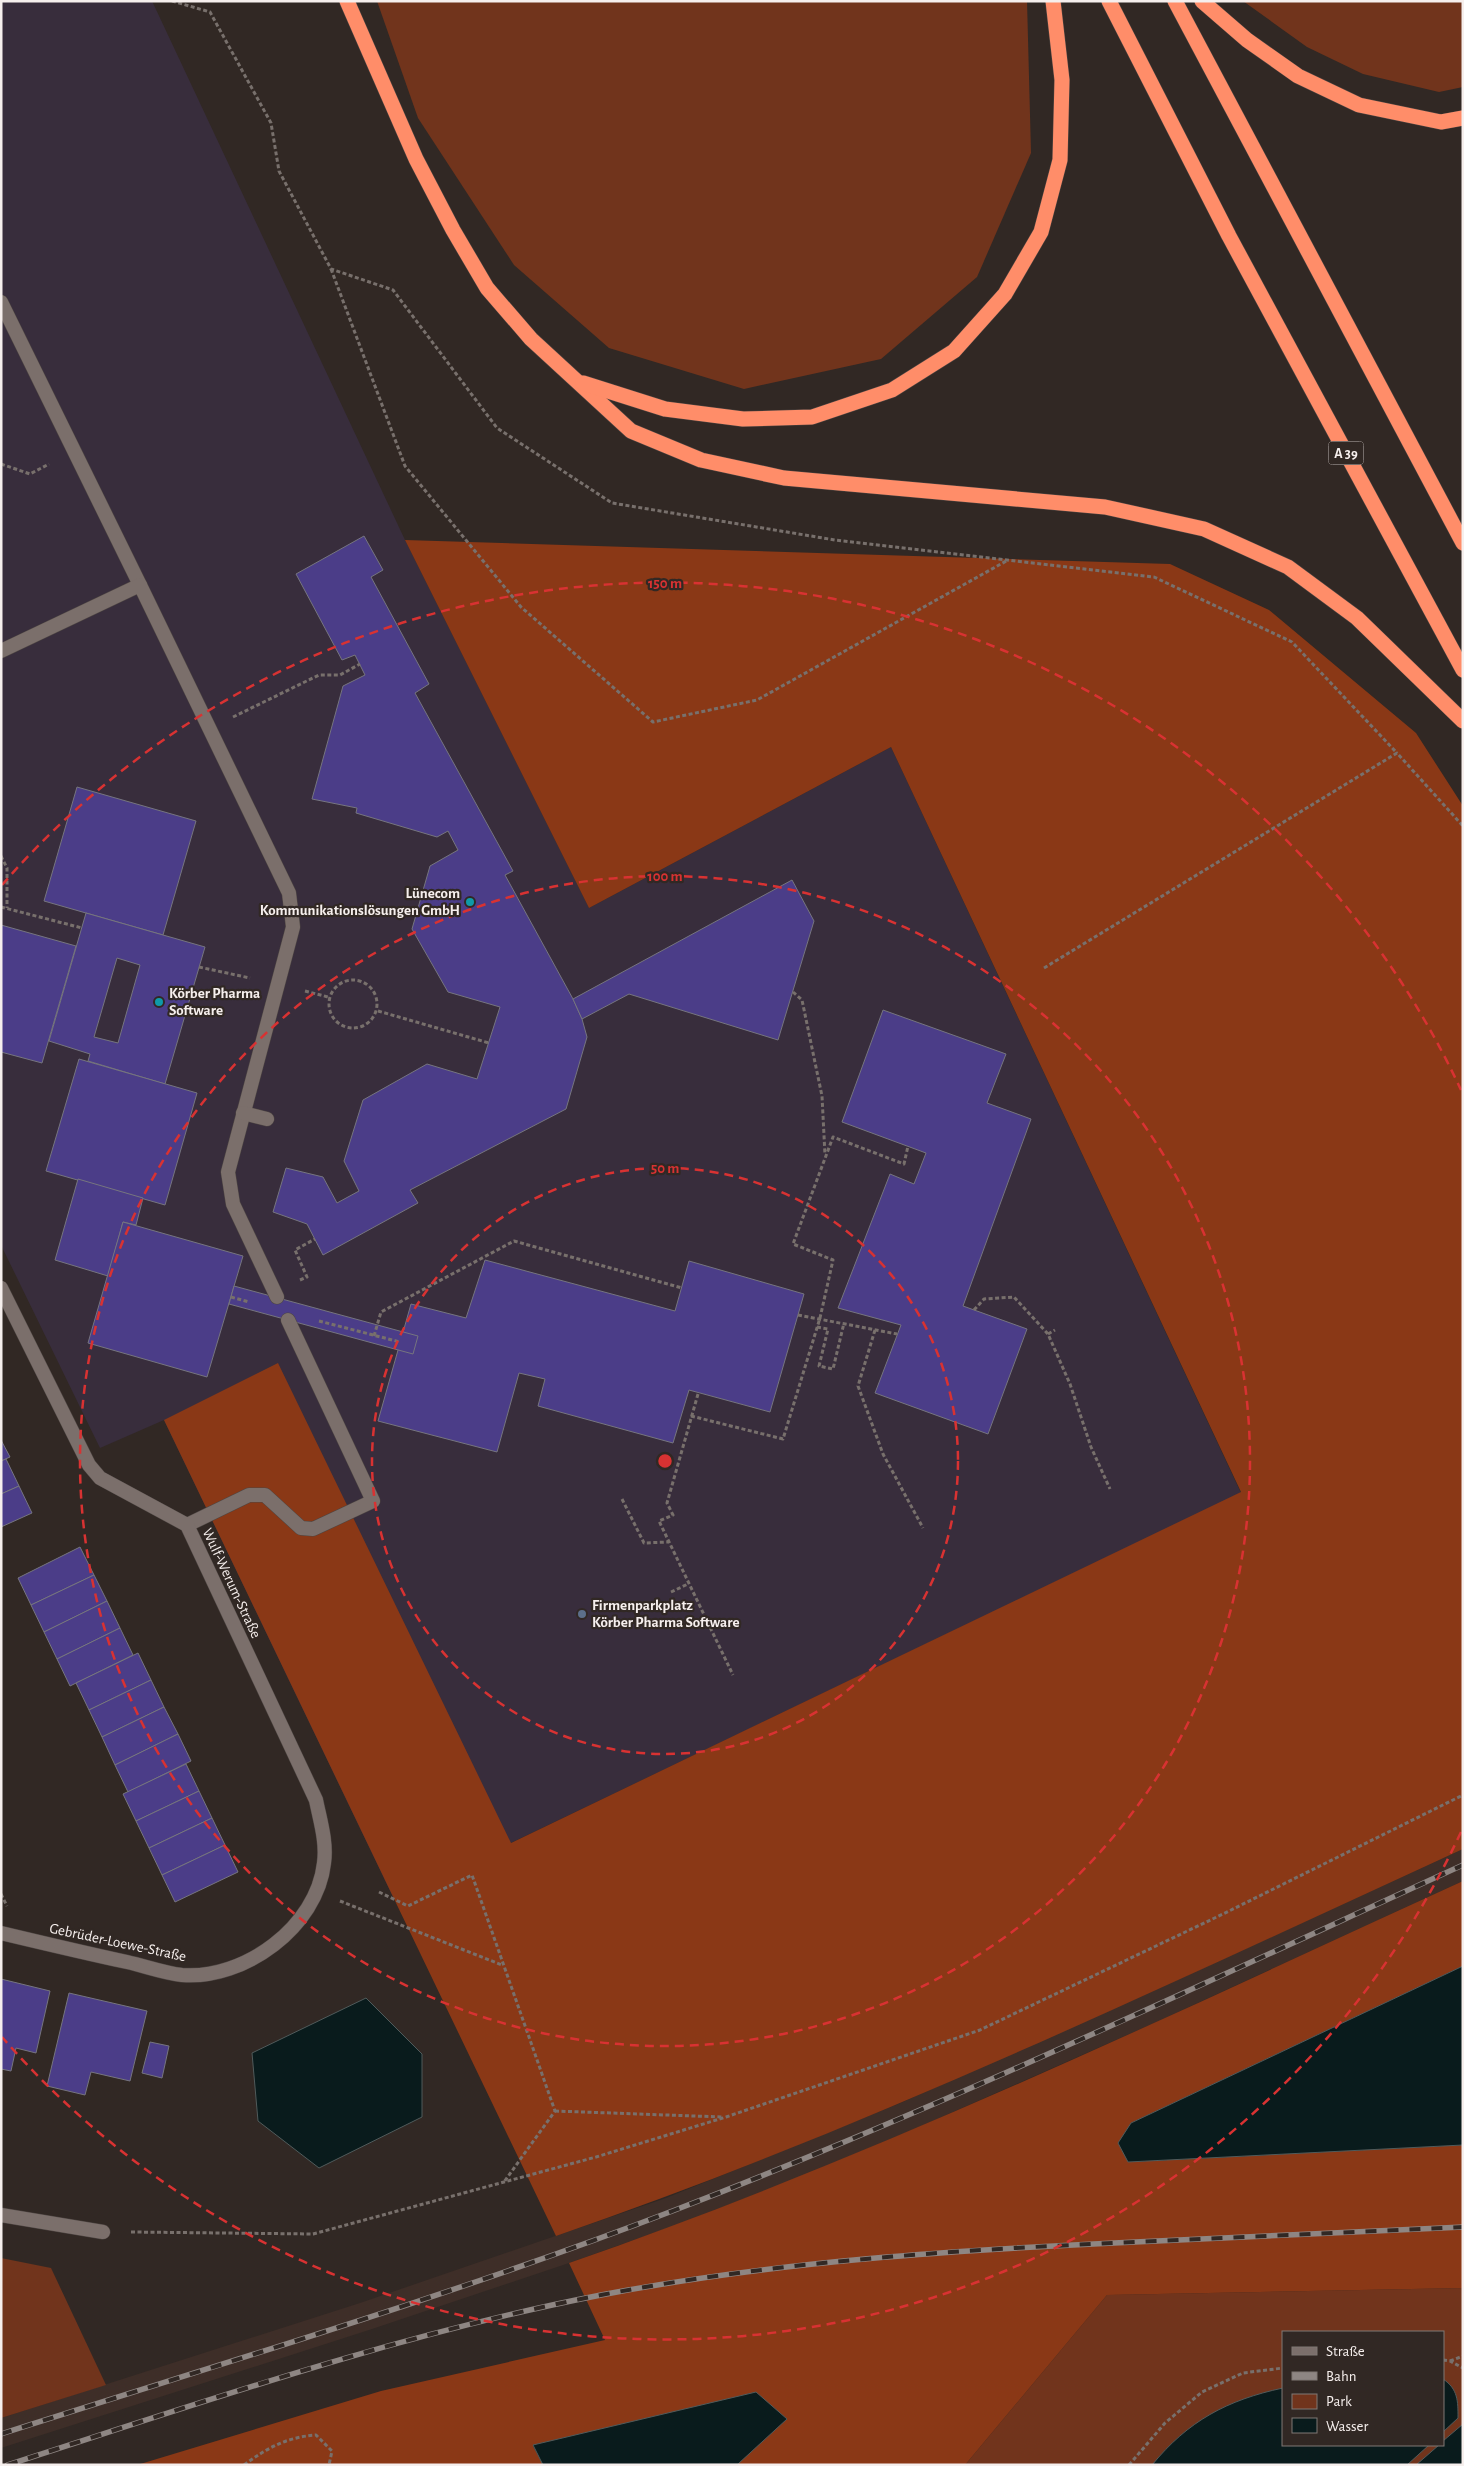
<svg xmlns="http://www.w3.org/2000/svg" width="1464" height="2466" font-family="'Alegreya Sans',sans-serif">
  <rect width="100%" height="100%" fill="#312824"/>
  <polygon fill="#382d3c" points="1,1 152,1 405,540 589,908 891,747 1241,1493 394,1899 164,1420 100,1448 1,1245"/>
  <polygon fill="#3e2e28" points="1463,1849 1463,1881 1152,2024 910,2131 795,2179 676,2225 569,2263 369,2330 1,2448 1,2418 360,2303 666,2198 898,2104 1140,1997"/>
  <g fill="#71341c" fill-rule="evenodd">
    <polygon points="377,1 1027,1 1031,153 977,277 881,359 744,389 609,348 514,265 418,118"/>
    <polygon points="1243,1 1463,1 1463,87 1439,92 1363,74 1307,47"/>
    <polygon points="1,2258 51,2268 106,2385 1,2418"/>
    <path d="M1463 2288V2465H965L1107 2295ZM1283 2332H1443V2445H1283Z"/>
  </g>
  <g fill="#8a3816">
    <path d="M405 540 1170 564 1269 610 1416 733 1463 806V1849C1164 1986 867 2129 556 2236L164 1420 278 1363 511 1843 1241 1492 891 747 589 908Z"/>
    <path d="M1463 1881V1966L1131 2123 1128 2162 1463 2145V2288L1107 2295 965 2465H697L738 2464 533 2446 543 2465H137L381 2391 605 2340 569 2263C875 2157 1168 2016 1463 1881Z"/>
  </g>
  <g fill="#091b1c" stroke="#505b5b">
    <polygon points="1463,1966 1463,2145 1128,2162 1118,2143 1131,2123"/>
    <polygon points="366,1998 422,2054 422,2117 319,2168 258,2121 252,2053"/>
    <path d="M1443 2379C1458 2389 1458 2401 1458 2418L1443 2432Z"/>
    <path d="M1283 2388V2445H1429L1407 2465H1152C1188 2421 1227 2400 1283 2388Z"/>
    <polygon points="756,2392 787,2419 738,2464 543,2465 533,2445"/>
    <polygon points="1463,2424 1463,2465 1416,2465 1439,2445 1443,2445 1443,2441"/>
  </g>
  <g fill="#4b3d88" stroke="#76757f" fill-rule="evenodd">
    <polygon points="364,536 383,570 371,577 429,684 415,693 513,871 505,875 573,999 582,1019 587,1037 566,1109 410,1190 418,1203 323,1255 307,1224 273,1212 286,1168 323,1177 337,1203 359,1191 344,1161 363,1100 427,1064 477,1079 500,1007 448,992 412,929 430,866 458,850 448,831 437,837 356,813 357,808 312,799 343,686 365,675 355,655 342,660 296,574"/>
    <polygon points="77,787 196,821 163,935 44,901"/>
    <polygon points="792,880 814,921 778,1040 629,994 582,1019 573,999"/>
    <path d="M86 913 205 947 165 1084 88 1061 90 1054 49 1041ZM117 958 140 965 118 1043 94 1037Z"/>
    <polygon points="1,925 76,946 42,1063 1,1052"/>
    <polygon points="883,1010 1006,1054 987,1103 1031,1119 963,1306 1027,1329 988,1434 875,1393 901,1325 838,1308 890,1174 914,1184 926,1153 842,1122"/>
    <polygon points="79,1059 197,1093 165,1205 46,1171"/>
    <polygon points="78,1179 143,1198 136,1225 123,1222 108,1276 55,1260"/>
    <polygon points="123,1222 243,1256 207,1377 88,1343"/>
    <polygon points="485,1260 675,1311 689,1261 804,1294 770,1412 689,1390 673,1443 538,1406 545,1379 519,1373 497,1452 378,1421 411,1304 466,1318"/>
    <polygon points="234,1286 418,1336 413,1354 229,1304"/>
    <polygon points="1,1440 10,1457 1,1461"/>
    <polygon points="6,1459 19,1486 1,1494 1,1461"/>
    <polygon points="19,1486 32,1513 1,1527 1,1494"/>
    <polygon points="80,1547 94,1575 31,1605 18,1578"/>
    <polygon points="94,1575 107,1601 44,1632 31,1605"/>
    <polygon points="107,1601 120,1628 57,1659 44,1632"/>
    <polygon points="120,1628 133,1655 70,1686 57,1659"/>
    <polygon points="138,1653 151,1680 89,1710 76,1683"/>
    <polygon points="151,1680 164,1707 102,1737 89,1710"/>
    <polygon points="164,1707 178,1734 115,1765 102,1737"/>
    <polygon points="178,1734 191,1761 128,1792 115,1765"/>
    <polygon points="186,1764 199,1791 136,1821 123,1794"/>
    <polygon points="199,1791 212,1818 149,1848 136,1821"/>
    <polygon points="212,1818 225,1845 162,1875 149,1848"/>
    <polygon points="225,1845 238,1872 175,1902 162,1875"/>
    <polygon points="1,1979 50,1991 36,2053 16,2048 11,2071 1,2069"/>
    <polygon points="69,1993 147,2011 130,2081 91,2072 85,2095 47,2086"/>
    <polygon points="150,2042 169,2046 162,2078 142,2073"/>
  </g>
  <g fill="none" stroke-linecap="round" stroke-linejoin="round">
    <defs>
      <g id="service">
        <polyline points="1,302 140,585"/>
        <polyline points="1,651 140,585 289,893 293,927 228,1172 233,1204 277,1297"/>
        <polyline points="243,1113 267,1119"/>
        <polyline points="187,1525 249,1495 265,1495 301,1528 313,1529 373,1501 288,1320"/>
        <polyline points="1,2215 103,2232"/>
      </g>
      <path id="minor" d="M1 1288 89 1465 100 1478 187 1525 316 1800C320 1820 327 1842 324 1863 317 1927 244 1980 182 1975 164 1973 145 1966 127 1962 85 1953 43 1943 1 1933"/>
      <g id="motorway">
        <polyline points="347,1 416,159 453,230 487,288 531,339 631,431 701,460 784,478 1105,507 1204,529 1288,567 1357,618 1463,721"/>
        <polyline points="1109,1 1229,236 1463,670"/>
        <polyline points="1175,1 1463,543"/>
        <polyline points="1202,1 1247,40 1298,76 1359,105 1441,122 1463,118"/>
        <polyline points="583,383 665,409 743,419 812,417 892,390 954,351 1005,294 1041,232 1060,160 1062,80 1053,1"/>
      </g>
    </defs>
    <use href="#service" stroke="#4e4643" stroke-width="15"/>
    <use href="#minor" stroke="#4e4643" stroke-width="15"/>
    <use href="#motorway" stroke="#4e4643" stroke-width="16"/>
    <g stroke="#78706c" stroke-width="3" stroke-dasharray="4 2.5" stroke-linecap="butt">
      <polyline points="172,1 210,12 271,123 279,171 331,269 393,290 497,428 612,503 835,540 1154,577 1292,642 1397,753"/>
      <polyline points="331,269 405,466 521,607 653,722 757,700 1008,560"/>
      <polyline points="1,464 30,474 49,464"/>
      <polyline points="233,717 319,675 340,675 360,664"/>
      <polyline points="1,856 7,868 7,908"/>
      <polyline points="1,907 82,928"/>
      <polyline points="199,967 250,978"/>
      <polyline points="1044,968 1397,753 1463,826"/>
      <circle cx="353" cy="1004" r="24"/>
      <polyline points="305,991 328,997"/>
      <polyline points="793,992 802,1000 822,1096 825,1155"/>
      <polyline points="378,1011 489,1043"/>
      <polyline points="300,1280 307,1277 295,1250 315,1239"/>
      <polyline points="231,1297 249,1302"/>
      <polyline points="974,1310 984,1299 1014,1297 1048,1334 1070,1384 1091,1447 1110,1489"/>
      <polyline points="798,1315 897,1334"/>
      <polyline points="319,1321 400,1342"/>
      <polyline points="817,1327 828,1329 819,1366 833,1369 844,1323"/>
      <polyline points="875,1330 858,1386 883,1454 923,1528"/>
      <polyline points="1048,1334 1055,1330"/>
      <polyline points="374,1336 381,1312 514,1241 682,1288"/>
      <polyline points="698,1394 667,1503 673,1515 659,1521 733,1675"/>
      <polyline points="691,1416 783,1439 820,1318 833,1260 793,1244 833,1137 904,1164 908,1146"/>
      <polyline points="622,1499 644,1543 668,1542"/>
      <polyline points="671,1592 688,1584"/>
      <polyline points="379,1892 408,1906 472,1875 555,2111 504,2182"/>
      <polyline points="1,1894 7,1906"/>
      <polyline points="340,1901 502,1965"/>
      <polyline points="555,2111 722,2117"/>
      <polyline points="131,2232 313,2234 596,2157 726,2117 980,2030 1223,1914 1463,1795"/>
      <polyline points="1443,2360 1450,2361 1463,2368"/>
      <polyline points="1450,2361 1463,2356"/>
      <path d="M244 2465C267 2448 287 2437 316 2435L332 2451 329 2465"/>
      <polyline points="1129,2465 1165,2423 1202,2392 1243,2373 1283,2368"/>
    </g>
    <use href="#service" stroke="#7b6f6b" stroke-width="14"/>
    <use href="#minor" stroke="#7b6f6b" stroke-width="14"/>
    <use href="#motorway" stroke="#ff8d69" stroke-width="15"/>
    <defs>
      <g id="rail">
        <path d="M1 2434C226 2362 454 2295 675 2210 943 2107 1202 1984 1463 1865"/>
        <path d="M7 2465C203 2402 399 2334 601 2295 778 2261 956 2250 1135 2242 1244 2237 1354 2232 1463 2227"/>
      </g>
    </defs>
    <use href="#rail" stroke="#8e8683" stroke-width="5.5"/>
    <use href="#rail" stroke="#312824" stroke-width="4" stroke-dasharray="11" stroke-linecap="butt"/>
  </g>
  <g fill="none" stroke="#d83232" stroke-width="2.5" stroke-dasharray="9 6">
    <circle cx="665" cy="1461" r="293"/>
    <circle cx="665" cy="1461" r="585"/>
    <path d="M1461 1832A878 878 0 0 1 2 2037M2 885A878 878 0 0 1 1461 1090"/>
  </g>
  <g fill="#0f9aa8" stroke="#312824" stroke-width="2">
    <circle cx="470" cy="902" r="5"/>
    <circle cx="159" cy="1002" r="5"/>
  </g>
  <circle fill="#5c6f8a" stroke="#312824" stroke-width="2" cx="582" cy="1614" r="5"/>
  <g text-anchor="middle" stroke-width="4.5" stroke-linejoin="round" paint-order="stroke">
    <rect fill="#312824" stroke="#bbb3b1" stroke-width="1" x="1328.5" y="441.5" width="35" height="23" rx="4"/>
    <g font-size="14" font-weight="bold" fill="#f6efed">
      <text x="1346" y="458">A 39</text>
    </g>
    <g font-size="15" font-weight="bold" fill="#f6efed" stroke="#312824" text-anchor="start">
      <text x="460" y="898" text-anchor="end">Lünecom<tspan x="460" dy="17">Kommunikationslösungen GmbH</tspan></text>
      <text x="169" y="998">Körber Pharma<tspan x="169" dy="17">Software</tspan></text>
      <text x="592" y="1610">Firmenparkplatz<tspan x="592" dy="17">Körber Pharma Software</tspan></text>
    </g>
    <g font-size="15" fill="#f6efed" stroke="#312824">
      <text transform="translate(232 1583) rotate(65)" y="5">Wulf-Werum-Straße</text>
      <text transform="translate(118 1942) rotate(12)" y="5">Gebrüder-Loewe-Straße</text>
    </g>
  </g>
  <circle cx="665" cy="1461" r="8" fill="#d83232" stroke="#312824" stroke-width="2.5"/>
  <g font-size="15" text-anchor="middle" font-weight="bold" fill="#d83232" stroke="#312824" stroke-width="4.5" stroke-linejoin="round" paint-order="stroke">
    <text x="665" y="588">150 m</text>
    <text x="665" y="881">100 m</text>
    <text x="665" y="1173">50 m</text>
  </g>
  <rect width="1464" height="2466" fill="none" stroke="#f6efed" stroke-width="5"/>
  <rect x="1282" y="2331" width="162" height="115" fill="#312824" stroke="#807874"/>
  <rect x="1292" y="2347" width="25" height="8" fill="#7b6f6b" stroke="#807874"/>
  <text x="1326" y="2356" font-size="15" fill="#f6efed">Straße</text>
  <rect x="1292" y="2372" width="25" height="8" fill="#8e8683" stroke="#807874"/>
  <text x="1326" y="2381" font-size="15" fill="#f6efed">Bahn</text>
  <rect x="1292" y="2394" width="25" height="15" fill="#71341c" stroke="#807874"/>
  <text x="1326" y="2406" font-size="15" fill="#f6efed">Park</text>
  <rect x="1292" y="2418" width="25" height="15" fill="#091b1c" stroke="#807874"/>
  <text x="1326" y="2431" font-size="15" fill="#f6efed">Wasser</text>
</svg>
